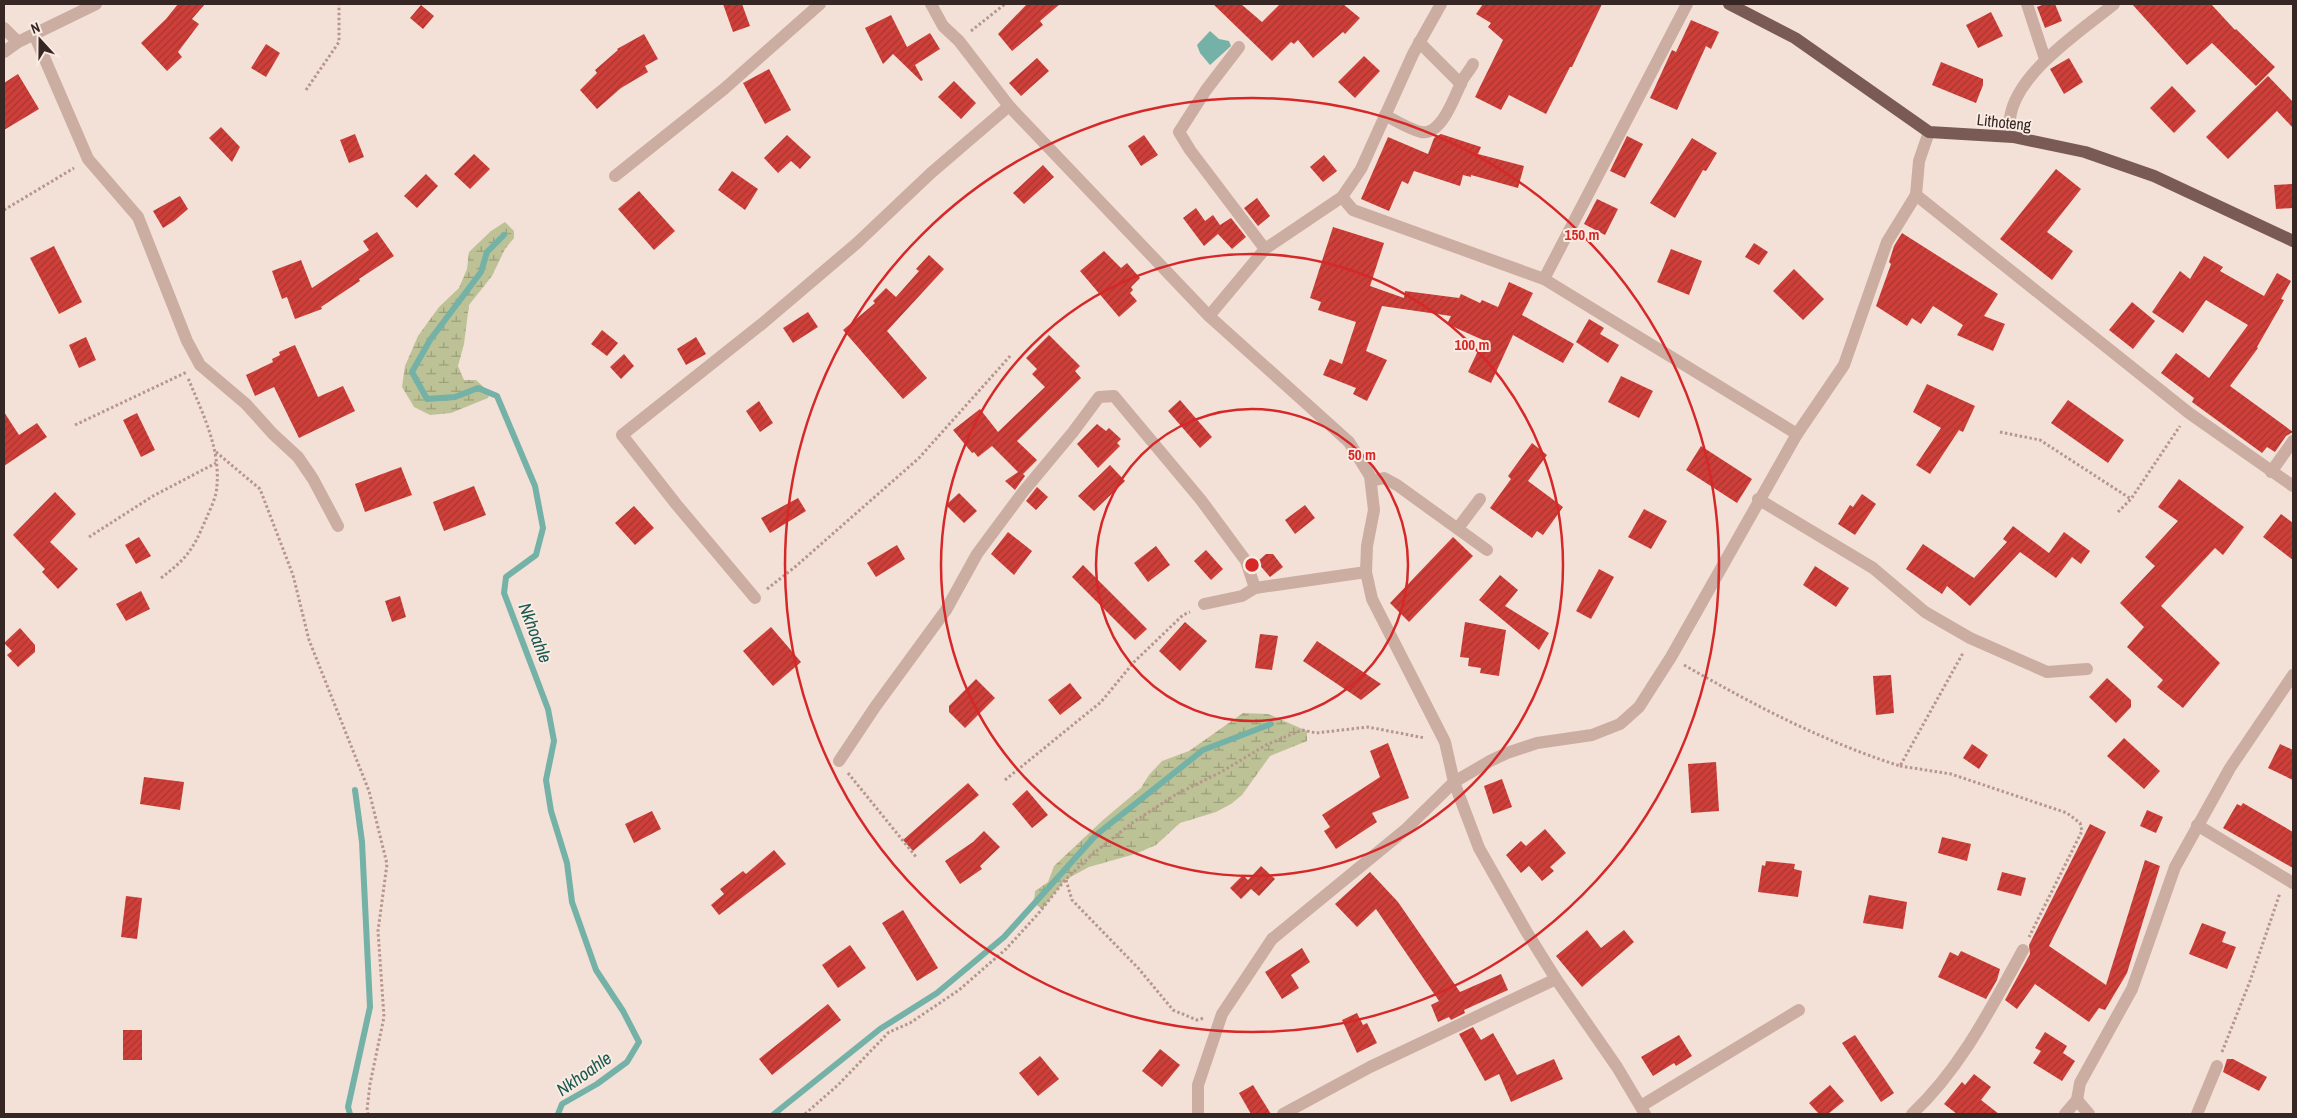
<svg xmlns="http://www.w3.org/2000/svg" width="2297" height="1118" font-family="'Archivo Narrow',sans-serif">
  <defs>
    <pattern id="wetland-marsh" width="20" height="14" patternUnits="userSpaceOnUse" patternTransform="scale(1.25)"><rect width="20" height="14" fill="#bdc296"/><path d="M1 5h8M5 5V1M11 12h8M15 12V8" fill="none" stroke="#9a9e7a"/></pattern>
    <pattern id="building-hatch" width="6" height="6" patternUnits="userSpaceOnUse" patternTransform="scale(1.25)"><rect width="6" height="6" fill="#cf3f39"/><path d="M-1 1l2-2M0 6l6-6M5 7l2-2" fill="none" stroke="#a93530"/></pattern>
  </defs>
  <rect width="100%" height="100%" fill="#f3e0d7"/>
  <g fill="url(#wetland-marsh)">
    <polygon points="505,222 514,231 514,238 505,249 492,276 469,305 464,344 458,366 464,380 476,380 490,393 488,398 451,413 430,415 414,407 402,387 405,366 418,336 439,307 459,288 467,269 469,252 491,231"/>
    <polygon points="1243,713 1268,714 1307,731 1307,741 1270,756 1242,795 1231,804 1216,812 1180,823 1156,845 1135,854 1089,867 1065,880 1042,909 1034,903 1035,891 1048,882 1054,866 1103,820 1141,788 1149,775 1162,761 1189,751"/>
  </g>
  <polygon fill="#74b2a8" points="1210,31 1219,39 1229,41 1231,46 1210,65 1200,53 1197,45"/>
  <g fill="none" stroke-linecap="round" stroke-linejoin="round">
    <g stroke="#74b2a8" stroke-width="6">
      <polyline points="504,235 487,252 481,272 430,340 412,372 427,399 455,397 478,388 497,396 535,486 543,528 536,555 506,577 504,593 548,709 554,741 546,780 551,811 567,863 572,902 596,970 623,1011 639,1042 627,1062 597,1084 562,1104 558,1114"/>
      <polyline points="350,1114 348,1107 370,1007 362,842 355,790"/>
      <polyline points="774,1114 880,1029 937,993 1004,937 1096,835 1203,750 1271,724"/>
    </g>
  </g>
  <g fill="url(#building-hatch)">
    <polygon points="178,4 205,4 192,19 199,24 178,52 182,57 167,71 141,43 166,19"/>
    <polygon points="723,4 742,4 750,26 733,32"/>
    <polygon points="1027,4 1060,4 1040,21 1043,25 1012,51 998,34"/>
    <polygon points="1213,4 1241,4 1262,22 1280,4 1343,4 1360,18 1345,34 1343,32 1313,58 1298,40 1294,44 1291,42 1272,61"/>
    <polygon points="1483,4 1602,4 1572,67 1570,67 1546,114 1509,95 1501,110 1475,97 1503,40 1488,27 1491,23 1476,14"/>
    <polygon points="2045,4 2055,4 2062,21 2045,28 2037,7"/>
    <polygon points="2132,4 2211,4 2235,30 2236,29 2275,67 2256,86 2212,43 2187,65"/>
    <polygon points="421,5 434,16 423,29 410,18"/>
    <polygon points="1991,12 2003,36 1978,48 1966,25"/>
    <polygon points="891,15 907,47 930,33 940,49 915,65 923,80 921,81 893,54 883,64 865,28"/>
    <polygon points="1691,20 1719,32 1711,49 1706,46 1677,110 1650,98 1672,50 1676,52"/>
    <polygon points="644,34 658,59 645,66 648,72 621,88 597,109 580,90 597,73 595,70 618,50 617,49"/>
    <polygon points="266,44 280,53 266,77 251,68"/>
    <polygon points="1364,56 1380,71 1355,98 1338,82"/>
    <polygon points="1037,58 1049,71 1021,96 1009,83"/>
    <polygon points="2069,58 2083,82 2064,94 2050,69"/>
    <polygon points="1941,62 1983,79 1983,85 1976,103 1932,85"/>
    <polygon points="769,69 791,110 765,124 743,83"/>
    <polygon points="18,74 39,109 4,130 4,83"/>
    <polygon points="2268,76 2293,102 2293,128 2277,111 2228,159 2206,137"/>
    <polygon points="954,81 976,103 961,119 938,97"/>
    <polygon points="2172,86 2196,111 2174,133 2150,108"/>
    <polygon points="221,127 240,147 232,162 209,138"/>
    <polygon points="355,134 364,157 349,163 340,140"/>
    <polygon points="1441,134 1481,147 1478,154 1524,166 1518,188 1471,175 1471,177 1463,175 1460,186 1414,171 1408,184 1402,181 1389,211 1361,199 1388,137 1428,154 1434,138"/>
    <polygon points="787,135 811,157 800,169 791,161 778,173 764,158"/>
    <polygon points="1144,135 1158,155 1141,166 1128,146"/>
    <polygon points="1627,136 1643,144 1625,178 1610,171"/>
    <polygon points="1692,138 1717,153 1706,171 1703,170 1675,218 1650,203"/>
    <polygon points="474,154 490,169 470,189 454,174"/>
    <polygon points="1324,155 1337,171 1323,182 1310,167"/>
    <polygon points="1043,165 1054,177 1024,204 1013,193"/>
    <polygon points="2056,169 2081,189 2047,232 2073,251 2052,280 2000,239"/>
    <polygon points="732,171 758,189 745,210 718,190"/>
    <polygon points="426,174 438,186 417,208 404,196"/>
    <polygon points="2293,184 2293,208 2276,209 2274,185"/>
    <polygon points="639,191 675,231 654,250 618,209"/>
    <polygon points="180,196 188,209 174,221 163,228 153,211"/>
    <polygon points="1257,198 1270,216 1258,226 1244,208"/>
    <polygon points="1597,199 1618,209 1605,235 1584,224"/>
    <polygon points="1196,208 1205,221 1213,215 1220,225 1231,218 1246,237 1232,249 1218,234 1204,246 1183,218"/>
    <polygon points="1333,227 1384,243 1370,286 1404,298 1405,291 1459,298 1461,294 1480,303 1482,300 1498,307 1509,282 1533,293 1522,315 1574,344 1563,363 1513,335 1491,383 1468,372 1483,340 1447,324 1451,316 1382,306 1366,351 1387,360 1367,401 1353,394 1356,388 1323,375 1330,359 1342,364 1356,322 1318,310 1321,302 1310,298"/>
    <polygon points="377,232 394,256 359,279 360,281 321,307 322,309 295,319 287,297 282,299 272,271 301,260 312,288 369,250 363,241"/>
    <polygon points="1902,233 1998,294 1984,316 2005,324 1993,351 1957,335 1963,325 1933,306 1921,324 1912,318 1907,326 1876,306 1891,264 1889,262 1894,246"/>
    <polygon points="1754,243 1768,252 1759,265 1745,257"/>
    <polygon points="54,246 82,302 59,314 30,258"/>
    <polygon points="1671,249 1702,261 1689,295 1657,282"/>
    <polygon points="1104,251 1121,268 1127,263 1140,278 1131,287 1133,290 1130,293 1137,301 1119,317 1080,271"/>
    <polygon points="929,255 944,269 887,331 927,378 903,399 843,330 875,303 873,301 886,288 896,297 919,271 916,269"/>
    <polygon points="2204,256 2223,267 2220,271 2264,296 2277,273 2291,281 2281,299 2284,300 2257,347 2258,348 2230,386 2293,432 2286,436 2275,452 2267,447 2262,453 2192,402 2194,398 2161,373 2176,353 2209,378 2248,325 2206,300 2183,333 2152,312 2180,271 2190,279"/>
    <polygon points="1794,269 1824,299 1803,320 1773,291"/>
    <polygon points="2132,302 2155,321 2133,349 2109,330"/>
    <polygon points="808,312 818,327 793,343 783,328"/>
    <polygon points="1589,319 1604,328 1600,334 1619,345 1608,363 1576,342"/>
    <polygon points="602,330 618,343 607,356 591,344"/>
    <polygon points="1049,335 1080,366 1075,371 1081,378 1017,441 1037,460 1023,474 1025,476 1015,490 1005,481 1018,472 992,446 978,457 974,452 972,453 953,430 980,409 998,432 1045,387 1032,374 1037,369 1026,358"/>
    <polygon points="86,337 96,360 79,368 69,345"/>
    <polygon points="696,337 706,354 686,365 677,349"/>
    <polygon points="295,345 318,397 343,386 355,411 299,438 274,387 255,396 246,375 273,362 272,359 280,355 279,352"/>
    <polygon points="624,354 634,366 621,379 610,367"/>
    <polygon points="1621,376 1653,391 1639,418 1608,402"/>
    <polygon points="1927,384 1975,406 1963,432 1959,430 1930,474 1916,465 1941,428 1913,412"/>
    <polygon points="1180,400 1212,437 1200,448 1168,411"/>
    <polygon points="2068,400 2124,440 2108,463 2051,423"/>
    <polygon points="759,401 773,423 760,432 746,411"/>
    <polygon points="4,412 19,435 37,423 47,437 4,466"/>
    <polygon points="137,413 155,450 141,457 123,420"/>
    <polygon points="1097,424 1106,431 1109,428 1121,439 1117,443 1120,446 1098,468 1077,444"/>
    <polygon points="1532,443 1547,455 1528,481 1563,507 1543,535 1537,531 1532,538 1490,508 1511,479 1508,476"/>
    <polygon points="1701,446 1752,479 1737,503 1686,470"/>
    <polygon points="1110,465 1125,481 1094,511 1078,496"/>
    <polygon points="401,467 412,495 365,512 355,484"/>
    <polygon points="2179,479 2244,527 2223,555 2215,548 2161,606 2220,663 2183,708 2157,687 2163,680 2127,647 2144,627 2120,603 2155,566 2145,557 2178,521 2158,507"/>
    <polygon points="474,486 486,515 444,531 433,502"/>
    <polygon points="1037,487 1048,497 1036,510 1026,501"/>
    <polygon points="55,492 76,514 50,542 78,569 58,589 42,572 45,569 13,535"/>
    <polygon points="959,493 977,511 964,523 946,505"/>
    <polygon points="1862,494 1876,504 1855,535 1838,524 1850,505 1853,507"/>
    <polygon points="798,498 806,511 770,533 761,518"/>
    <polygon points="1305,505 1315,518 1295,534 1285,520"/>
    <polygon points="634,506 654,528 635,545 615,523"/>
    <polygon points="1644,509 1667,521 1651,549 1628,537"/>
    <polygon points="2281,514 2293,523 2293,560 2263,537"/>
    <polygon points="2013,526 2049,553 2064,532 2090,551 2081,564 2072,557 2056,578 2020,552 1970,606 1947,586 1942,594 1906,569 1923,544 1974,578 2007,542 2003,539"/>
    <polygon points="1008,532 1032,551 1014,575 991,554"/>
    <polygon points="139,537 151,556 136,564 125,545"/>
    <polygon points="1453,537 1473,556 1409,622 1390,603"/>
    <polygon points="897,545 905,559 876,577 867,563"/>
    <polygon points="1156,546 1170,565 1148,582 1134,563"/>
    <polygon points="1206,550 1223,569 1211,580 1194,561"/>
    <polygon points="1266,554 1273,554 1283,567 1270,577 1257,562"/>
    <polygon points="1083,565 1147,629 1135,640 1072,577"/>
    <polygon points="1815,566 1849,588 1836,607 1803,585"/>
    <polygon points="1599,569 1614,577 1591,619 1576,611"/>
    <polygon points="1500,575 1518,590 1505,606 1549,633 1539,650 1479,600"/>
    <polygon points="141,591 150,609 126,621 116,604"/>
    <polygon points="400,596 406,617 392,622 385,601"/>
    <polygon points="1185,622 1207,641 1180,671 1159,651"/>
    <polygon points="1465,622 1506,630 1499,676 1480,673 1481,668 1468,666 1469,658 1460,657"/>
    <polygon points="771,627 801,662 773,686 743,651"/>
    <polygon points="20,628 35,645 35,652 18,667 7,655 12,651 4,643"/>
    <polygon points="1260,634 1278,636 1272,670 1255,668"/>
    <polygon points="1317,641 1381,684 1361,700 1303,661"/>
    <polygon points="1891,675 1894,713 1876,715 1873,676"/>
    <polygon points="2107,678 2131,700 2131,707 2116,723 2089,697"/>
    <polygon points="976,679 995,698 965,728 949,712 949,706"/>
    <polygon points="1070,683 1082,698 1060,715 1048,700"/>
    <polygon points="2124,738 2160,771 2144,789 2107,756"/>
    <polygon points="1388,743 1409,798 1372,813 1377,822 1336,849 1324,831 1330,827 1322,815 1380,777 1370,751"/>
    <polygon points="1972,744 1988,755 1979,769 1963,758"/>
    <polygon points="2280,744 2293,750 2293,780 2268,768"/>
    <polygon points="1716,762 1719,811 1691,813 1688,764"/>
    <polygon points="144,777 184,782 180,810 140,804"/>
    <polygon points="1502,779 1512,807 1493,814 1484,786"/>
    <polygon points="968,783 979,795 913,851 903,840"/>
    <polygon points="1027,790 1048,815 1032,828 1012,804"/>
    <polygon points="2243,803 2293,832 2293,868 2223,828 2237,804 2241,806"/>
    <polygon points="2147,810 2163,817 2156,833 2140,826"/>
    <polygon points="652,811 661,829 634,843 625,824"/>
    <polygon points="2090,824 2106,832 2049,946 2106,985 2145,860 2160,866 2127,973 2105,1010 2099,1008 2089,1022 2035,984 2017,1009 2005,1000 2030,954 2029,945"/>
    <polygon points="1545,829 1566,853 1550,867 1554,871 1542,881 1529,866 1521,873 1506,855 1521,841 1526,846"/>
    <polygon points="984,831 1000,847 980,866 982,869 960,884 945,861 973,842"/>
    <polygon points="1942,837 1971,844 1967,861 1938,853"/>
    <polygon points="774,850 786,864 719,915 711,905 724,894 720,889 743,871 746,874"/>
    <polygon points="1766,861 1795,864 1794,869 1802,871 1798,897 1758,892 1762,865 1765,866"/>
    <polygon points="1261,866 1275,879 1259,896 1251,889 1241,899 1230,888 1243,875 1248,880"/>
    <polygon points="1370,872 1398,902 1460,992 1501,974 1508,990 1464,1010 1465,1013 1451,1020 1449,1017 1438,1022 1431,1005 1439,1001 1376,909 1357,927 1335,904"/>
    <polygon points="2002,872 2026,878 2021,896 1997,890"/>
    <polygon points="1869,895 1907,902 1903,929 1863,923"/>
    <polygon points="126,896 142,898 137,939 121,937"/>
    <polygon points="903,910 938,968 917,981 882,923"/>
    <polygon points="2202,923 2226,932 2222,942 2236,947 2227,969 2189,954"/>
    <polygon points="1587,930 1601,948 1624,930 1634,942 1582,987 1556,956"/>
    <polygon points="850,945 866,968 838,988 822,965"/>
    <polygon points="1302,948 1310,962 1291,975 1299,988 1282,999 1265,972"/>
    <polygon points="1961,951 2000,969 1997,980 1986,999 1938,977 1950,952 1958,956"/>
    <polygon points="828,1004 841,1020 772,1075 759,1059"/>
    <polygon points="1357,1013 1363,1025 1367,1023 1377,1043 1357,1053 1342,1020"/>
    <polygon points="1473,1027 1481,1040 1493,1033 1517,1075 1554,1059 1563,1079 1511,1102 1499,1074 1485,1081 1459,1034"/>
    <rect x="123" y="1030" width="19" height="30"/>
    <polygon points="2045,1032 2067,1046 2063,1053 2075,1061 2062,1081 2033,1063 2041,1051 2035,1048"/>
    <polygon points="1679,1035 1692,1056 1676,1066 1674,1063 1653,1076 1641,1057"/>
    <polygon points="1855,1035 1894,1093 1881,1102 1842,1043"/>
    <polygon points="1160,1049 1180,1065 1162,1087 1142,1071"/>
    <polygon points="1040,1056 1059,1079 1038,1096 1019,1073"/>
    <polygon points="2227,1059 2233,1059 2267,1077 2259,1091 2223,1072"/>
    <polygon points="1974,1074 1991,1087 1981,1100 1999,1114 1957,1114 1944,1104 1962,1082 1965,1085"/>
    <polygon points="1253,1085 1271,1114 1251,1114 1239,1093"/>
    <polygon points="1830,1085 1844,1101 1828,1114 1819,1114 1809,1103"/>
  </g>
  <g fill="none" stroke-linecap="round" stroke-linejoin="round">
    <g stroke="#b7968d" stroke-width="3" stroke-dasharray="2.5 2.5" stroke-linecap="butt">
      <polyline points="971,31 1005,4"/>
      <polyline points="306,90 339,42 339,4"/>
      <polyline points="4,210 74,168"/>
      <polyline points="75,425 187,372"/>
      <polyline points="2000,432 2040,440 2131,499"/>
      <polyline points="216,452 260,489 293,575 309,640 369,791 387,864 378,931 384,1017 370,1084 367,1110 368,1114"/>
      <polyline points="2118,512 2131,499 2180,426"/>
      <polyline points="89,537 153,496 216,463"/>
      <path d="M161 578C186 559 193 550 205 521 210 510 217 496 217 485 220 447 202 412 188 378"/>
      <polyline points="767,589 795,567 919,458 1011,355"/>
      <path d="M1684 665C1756 706 1822 741 1900 766L1963 653"/>
      <polyline points="1900,766 1951,774 2067,813 2080,823 2082,831 2029,937"/>
      <polyline points="848,773 917,858"/>
      <polyline points="1005,780 1101,702 1134,662 1183,615 1190,612"/>
      <polyline points="1066,880 1072,900 1139,969 1173,1010 1197,1020 1204,1018"/>
      <polyline points="2222,1052 2250,981 2280,893"/>
      <polyline points="805,1114 838,1085 889,1032 910,1023 959,990 1006,949 1038,914 1065,880 1094,853 1132,823 1175,795 1221,772 1266,745 1302,730 1316,733 1368,727 1425,738"/>
    </g>
    <g stroke="#cbada2" stroke-width="12">
      <polyline points="931,4 943,26 959,41 1009,106 1209,316 1349,442 1370,476 1374,510 1367,546 1366,572 1372,599 1445,742 1454,782 1479,848 1526,931 1556,979 1617,1067 1645,1114"/>
      <polyline points="2027,4 2045,59"/>
      <polyline points="4,28 18,42"/>
      <polyline points="34,34 88,159 138,217 187,341 200,365 246,404 273,434 298,457 313,479 338,526"/>
      <polyline points="1419,42 1461,84"/>
      <polyline points="1239,47 1206,90 1179,132 1190,150 1265,249"/>
      <polyline points="4,52 18,42 96,4"/>
      <path d="M1385 115C1396 121 1409 129 1421 132 1442 136 1455 95 1462 81 1465 75 1470 70 1473 64"/>
      <polyline points="1929,132 1919,161 1916,195 2189,413 2293,486"/>
      <path d="M2013 137C2012 131 2009 124 2010 118 2016 73 2081 31 2114 4"/>
      <polyline points="615,176 724,89 820,4"/>
      <polyline points="1342,197 1353,210 1544,279 1797,434"/>
      <polyline points="1544,279 1687,4"/>
      <polyline points="1209,316 1265,249 1342,197 1361,169 1413,54 1441,4"/>
      <polyline points="2271,472 2293,441"/>
      <polyline points="1371,481 1384,478 1397,485 1487,550"/>
      <polyline points="1758,499 1873,568 1925,612 1970,638 2047,672 2087,669"/>
      <polyline points="1458,528 1480,499"/>
      <polyline points="755,598 676,504 622,435 763,323 857,243 931,173 1009,106"/>
      <polyline points="1204,604 1242,596 1255,588 1366,572"/>
      <polyline points="839,761 875,707 946,610 977,554 1023,492 1073,432 1099,397 1114,396 1201,500 1246,561 1255,588"/>
      <polyline points="2197,825 2293,883"/>
      <polyline points="2077,1100 2089,1114"/>
      <polyline points="1641,1106 1799,1010"/>
      <polyline points="1198,1114 1198,1085 1222,1014 1272,939 1405,830 1454,782 1490,761 1507,753 1537,743 1592,735 1620,724 1639,707 1671,657 1797,434 1844,365 1887,242 1916,195"/>
      <polyline points="1283,1114 1370,1067 1556,979"/>
      <path d="M1912 1114C1961 1068 1991 1008 2023 950"/>
      <polyline points="2065,1114 2077,1100 2080,1083 2132,989 2175,867 2230,768 2293,675"/>
      <polyline points="2197,1114 2217,1066"/>
    </g>
    <polyline stroke="#795a55" stroke-width="12" points="1729,4 1795,38 1929,132 2013,137 2085,152 2154,176 2293,241"/>
  </g>
  <g fill="none" stroke="#d62828" stroke-width="2.5">
    <circle cx="1252" cy="565" r="156"/>
    <circle cx="1252" cy="565" r="311"/>
    <circle cx="1252" cy="565" r="467"/>
  </g>
  <g text-anchor="middle" stroke-width="4" stroke-linejoin="round" paint-order="stroke">
    <g font-size="16" fill="#362725" stroke="#faebe3">
      <text transform="translate(2004 122) rotate(6)" y="6">Lithoteng</text>
    </g>
    <g font-size="18" font-style="italic" fill="#185a51" stroke="#faebe3">
      <text transform="translate(535 633) rotate(69)" y="6">Nkhoahle</text>
      <text transform="translate(584 1074) rotate(-35)" y="6">Nkhoahle</text>
    </g>
  </g>
  <circle cx="1252" cy="565" r="8" fill="#d62828" stroke="#faebe3" stroke-width="2.5"/>
  <g font-size="15" text-anchor="middle" font-weight="bold" fill="#d62828" stroke="#faebe3" stroke-width="4" stroke-linejoin="round" paint-order="stroke">
    <text x="1582" y="240">150 m</text>
    <text x="1472" y="350">100 m</text>
    <text x="1362" y="460">50 m</text>
  </g>
  <rect width="2297" height="1118" fill="none" stroke="#362725" stroke-width="10"/>
  <g transform="translate(40 40) rotate(339)" stroke="#faebe3" stroke-width="4" paint-order="stroke">
  <path d="M0-4L9 19L0 12L-9 19Z" fill="#362725"/>
  <text y="-8" font-size="14" font-weight="bold" text-anchor="middle" fill="#362725">N</text>
  </g>
</svg>
